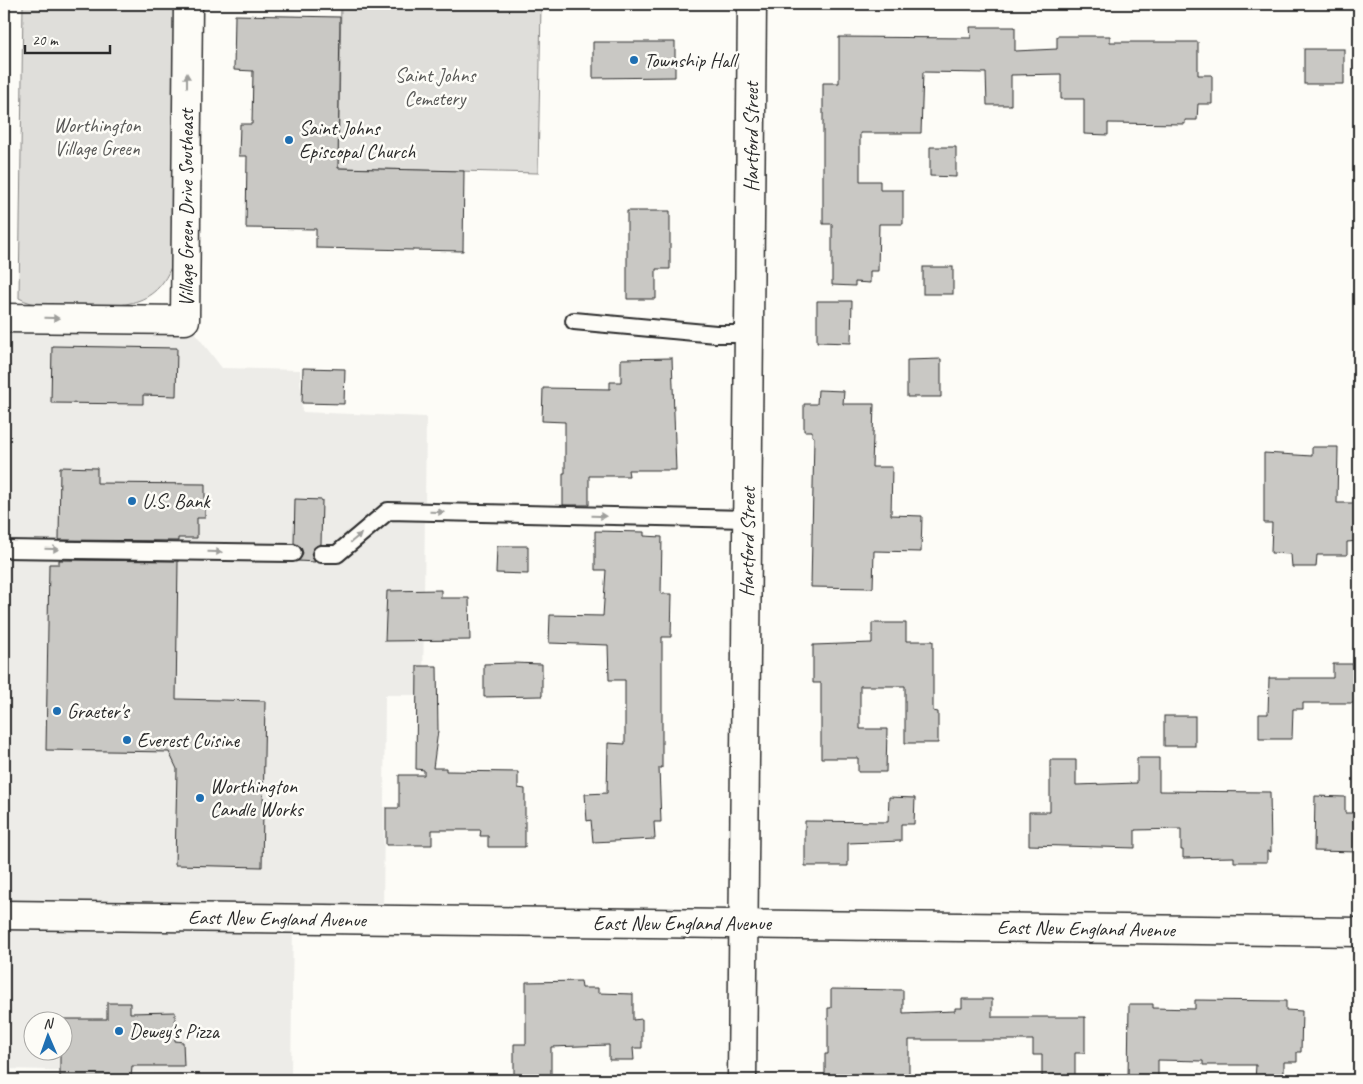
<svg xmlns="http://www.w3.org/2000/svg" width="1363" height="1084" font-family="Caveat,sans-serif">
  <rect width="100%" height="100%" fill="#fdfcf7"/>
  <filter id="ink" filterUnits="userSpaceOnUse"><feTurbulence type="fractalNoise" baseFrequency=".02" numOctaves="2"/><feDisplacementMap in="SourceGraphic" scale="10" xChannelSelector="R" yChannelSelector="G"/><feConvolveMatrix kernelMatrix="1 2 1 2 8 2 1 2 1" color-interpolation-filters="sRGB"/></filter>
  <g filter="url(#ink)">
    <path fill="#edece8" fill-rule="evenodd" d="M4 318 185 320 222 368 300 370 302 412 426 417 423 695H385L383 920 293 919 291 1075 4 1069ZM32 1022H62V1052H32Z"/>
    <g fill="#dfdeda" stroke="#858482">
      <path d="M23 4H177L173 261C157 312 115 306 71 305 54 305 34 307 19 298Z"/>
      <polygon points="341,4 541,4 538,173 338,168"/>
    </g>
    <g fill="#c9c8c4" stroke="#2b2b2b">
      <polygon points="235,15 340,17 338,168 464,171 463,251 316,248 316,229 246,228 247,156 239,156 240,124 252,124 253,71 234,70"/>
      <polygon points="970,27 1015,27 1015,51 1057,49 1057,36 1110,36 1110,42 1198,42 1198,75 1212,75 1212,104 1198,104 1197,120 1185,120 1185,124 1108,123 1108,135 1084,134 1084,99 1061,99 1061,74 1011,75 1011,105 987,105 986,73 923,72 921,133 860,133 860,181 880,181 880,190 903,190 903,224 879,224 878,271 870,271 870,283 855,282 855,286 832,285 832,224 823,224 823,83 839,83 839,37 971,38"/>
      <polygon points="593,42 675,42 675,77 593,78"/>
      <rect x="1304" y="49" width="40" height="35"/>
      <polygon points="930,147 956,147 956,177 930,176"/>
      <polygon points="627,211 670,211 670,269 656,269 656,299 627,299"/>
      <rect x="923" y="267" width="30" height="27"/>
      <polygon points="817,301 852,301 851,343 817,342"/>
      <polygon points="52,346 177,348 176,396 143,395 143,404 51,403"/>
      <polygon points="672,358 676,470 628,470 629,476 589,476 589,505 563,505 563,473 565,473 565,422 542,421 543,388 610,389 610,382 621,382 621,359"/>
      <polygon points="941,359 941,397 907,397 907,360"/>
      <polygon points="303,368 345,369 344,404 302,403"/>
      <polygon points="818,390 844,391 843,404 874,404 872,467 892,467 891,515 922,516 921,552 874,551 873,588 811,587 814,437 812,436 812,431 804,431 804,404 817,404"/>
      <polygon points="1312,447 1338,447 1337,503 1359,503 1359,541 1347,542 1347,555 1317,555 1316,567 1292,567 1291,554 1271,553 1272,523 1264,523 1264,453 1312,456"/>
      <polygon points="60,467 97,468 97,483 205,484 205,518 197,518 197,538 178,538 178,541 59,540"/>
      <polygon points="295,499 322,500 321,544 316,546 311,554 315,562 298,561 303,553 301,548 294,543"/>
      <polygon points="595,531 644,532 644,536 662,537 661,594 672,594 671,637 662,637 662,768 659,768 661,822 654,822 655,839 593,842 591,820 587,821 585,794 607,793 608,743 625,744 625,680 609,680 608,645 549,643 550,615 603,616 606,570 595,570"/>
      <polygon points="497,546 528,546 528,574 496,573"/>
      <polygon points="59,560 178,561 176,699 265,701 262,867 175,865 177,769 169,752 46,750 49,564 59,564"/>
      <polygon points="441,590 441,598 469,598 470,640 385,641 387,591"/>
      <polygon points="872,623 906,623 906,641 933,641 933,711 938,712 938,743 905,743 905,686 860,686 860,729 887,729 886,772 858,772 858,758 821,758 821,683 813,683 813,645 872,643"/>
      <polygon points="513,663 542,664 542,696 484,697 484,664"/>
      <polygon points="1333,664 1358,664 1359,703 1303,703 1303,709 1293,709 1292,739 1259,739 1259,714 1268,714 1269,678 1333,678"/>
      <polygon points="417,666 437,666 438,731 433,768 446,768 446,771 518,772 518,788 525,789 525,847 488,847 488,836 480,836 481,830 432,830 432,845 386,845 386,808 399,808 399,775 424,775 424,770 416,769"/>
      <rect x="1164" y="716" width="31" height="30"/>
      <polygon points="1137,758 1159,758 1159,791 1270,792 1271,852 1267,851 1267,862 1234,862 1234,857 1183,858 1183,850 1181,850 1181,829 1135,830 1135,848 1029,845 1029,812 1050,812 1050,760 1076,760 1076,785 1137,783"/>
      <polygon points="1315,796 1345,797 1345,813 1359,813 1359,852 1314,851"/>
      <polygon points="889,797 915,798 914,824 901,824 901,841 848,843 848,866 805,866 805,821 888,822"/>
      <polygon points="581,981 582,988 598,988 598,993 633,994 633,1020 642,1019 642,1048 633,1048 634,1060 609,1060 609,1045 551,1047 551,1080 514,1080 514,1044 526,1044 526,982"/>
      <polygon points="831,989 903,990 903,1013 955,1011 955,1008 962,1008 962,999 992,999 992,1017 1085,1017 1085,1053 1075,1053 1075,1080 1042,1080 1042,1055 1033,1055 1033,1040 909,1040 909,1075 868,1075 868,1080 825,1080 825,1054 828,1054 828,1008 831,1008"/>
      <polygon points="1195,1000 1286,1001 1286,1010 1302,1011 1301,1052 1297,1052 1297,1062 1284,1062 1284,1080 1255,1080 1256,1065 1203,1065 1203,1061 1158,1060 1158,1080 1128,1080 1129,1004 1153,1004 1153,1008 1195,1009"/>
      <polygon points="107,1003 130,1003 130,1013 175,1012 175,1041 183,1042 184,1066 132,1066 131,1080 60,1080 60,1052 62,1052 62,1022 60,1019 107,1019"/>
    </g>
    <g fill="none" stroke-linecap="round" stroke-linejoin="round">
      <defs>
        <g id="service">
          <polyline points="574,321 716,334 749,334"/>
          <polyline points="4,549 293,553"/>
          <polyline points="321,554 337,554 388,511 747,519"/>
        </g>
        <g id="minor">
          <polyline points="4,318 185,320 188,4"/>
          <polyline points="4,915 1359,932"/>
          <polyline points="742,1080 752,4"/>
        </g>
      </defs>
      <use href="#service" stroke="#2b2b2b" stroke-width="20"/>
      <use href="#minor" stroke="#2b2b2b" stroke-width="31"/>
      <use href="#service" stroke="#fdfcf7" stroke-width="16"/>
      <use href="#minor" stroke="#fdfcf7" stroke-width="28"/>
    </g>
    <defs><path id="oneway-solid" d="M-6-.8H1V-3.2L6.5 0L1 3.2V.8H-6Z" transform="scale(1.25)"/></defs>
    <g fill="#9e9e9b">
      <use href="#oneway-solid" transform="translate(187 80) rotate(-90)"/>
      <use href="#oneway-solid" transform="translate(52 318) rotate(1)"/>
      <use href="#oneway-solid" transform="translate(437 512) rotate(1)"/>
      <use href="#oneway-solid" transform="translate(599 516) rotate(1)"/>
      <use href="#oneway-solid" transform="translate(356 538) rotate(-40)"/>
      <use href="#oneway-solid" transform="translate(52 549) rotate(1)"/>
      <use href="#oneway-solid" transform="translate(215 552) rotate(1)"/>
    </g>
  </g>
  <g fill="#1f6fb2" stroke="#fdfcf7" stroke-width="2">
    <circle cx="634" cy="60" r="5"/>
    <circle cx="289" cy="140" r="5"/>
    <circle cx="132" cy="501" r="5"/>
    <circle cx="57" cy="711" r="5"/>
    <circle cx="127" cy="740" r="5"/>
    <circle cx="200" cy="798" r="5"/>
    <circle cx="119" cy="1031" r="5"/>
  </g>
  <g text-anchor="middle" stroke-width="5" stroke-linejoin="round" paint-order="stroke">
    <g font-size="20" fill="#2b2b2b" stroke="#fdfcf7" text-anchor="start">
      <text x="644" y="67">Township Hall</text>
      <text x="299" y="135">Saint Johns<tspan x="299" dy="23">Episcopal Church</tspan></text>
      <text x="142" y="508">U.S. Bank</text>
      <text x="67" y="718">Graeter's</text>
      <text x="137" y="747">Everest Cuisine</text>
      <text x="210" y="793">Worthington<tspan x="210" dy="23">Candle Works</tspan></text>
      <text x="129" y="1038">Dewey's Pizza</text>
    </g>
    <g font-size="20" fill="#585857" stroke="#fdfcf7">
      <text x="435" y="82">Saint Johns<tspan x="435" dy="23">Cemetery</tspan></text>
      <text x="97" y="132">Worthington<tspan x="97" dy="23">Village Green</tspan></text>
    </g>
    <g font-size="20" fill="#2b2b2b" stroke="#fdfcf7">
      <text transform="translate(751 137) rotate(-90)" y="7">Hartford Street</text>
      <text transform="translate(186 208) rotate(-90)" y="7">Village Green Drive Southeast</text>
      <text transform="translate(747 542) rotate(-89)" y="7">Hartford Street</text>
      <text transform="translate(277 918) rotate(1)" y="7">East New England Avenue</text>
      <text x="682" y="930">East New England Avenue</text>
      <text transform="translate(1086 928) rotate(1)" y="7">East New England Avenue</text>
    </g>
  </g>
  <rect width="1363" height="1084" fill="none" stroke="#fdfcf7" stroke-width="20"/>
  <rect x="10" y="10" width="1343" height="1064" fill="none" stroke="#2b2b2b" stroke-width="2" filter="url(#ink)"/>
  <g transform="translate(48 1036) rotate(358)"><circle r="24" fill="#fdfcf7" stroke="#a9a8a5"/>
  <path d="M0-4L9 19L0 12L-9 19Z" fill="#1f6fb2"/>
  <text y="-8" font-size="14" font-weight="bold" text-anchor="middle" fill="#2b2b2b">N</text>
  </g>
  <path d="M25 45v8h85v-8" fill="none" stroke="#2b2b2b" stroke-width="2.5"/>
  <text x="32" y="45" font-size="15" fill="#2b2b2b" stroke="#fdfcf7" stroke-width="4" paint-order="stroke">20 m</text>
</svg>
